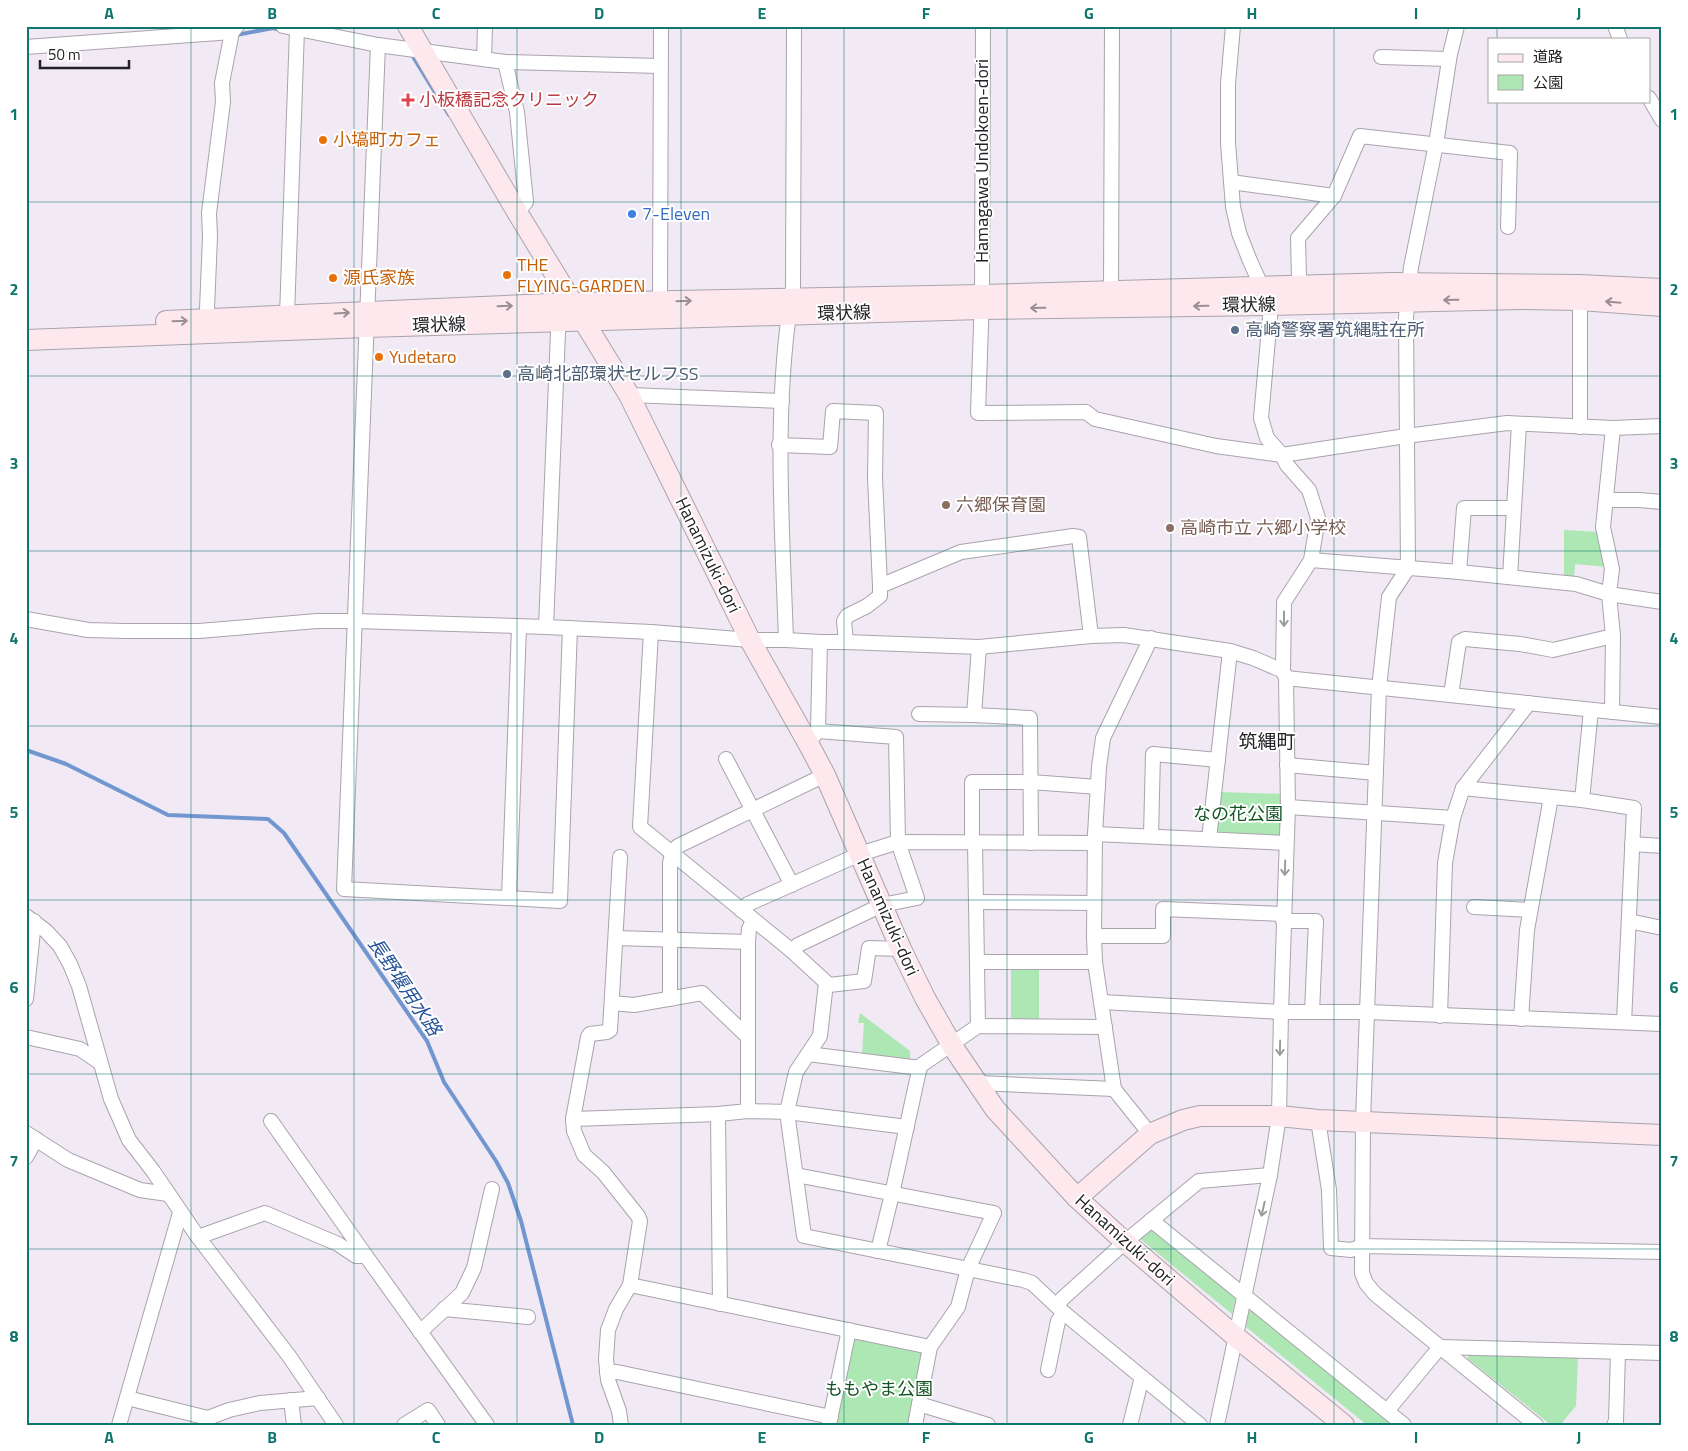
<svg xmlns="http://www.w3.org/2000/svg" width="1688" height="1451" font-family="'Titillium Web','Noto Sans JP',sans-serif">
  <rect width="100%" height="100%" fill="#f1e9f4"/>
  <g fill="#ade7b3">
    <polygon points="1564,530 1601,532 1608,567 1575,564 1574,579 1564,578"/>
    <polygon points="1220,792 1284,794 1282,833 1277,836 1220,833 1215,828"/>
    <rect x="1011" y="967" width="28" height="53"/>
    <polygon points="860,1013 910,1051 910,1060 862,1055 864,1023 858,1023"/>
    <polygon points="1151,1227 1236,1296 1232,1314 1138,1237"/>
    <polygon points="1248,1308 1251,1308 1395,1425 1367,1425 1245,1326"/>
    <polygon points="854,1339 862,1339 918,1350 923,1356 908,1425 847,1425 835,1422"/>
    <polygon points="1468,1355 1578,1357 1576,1406 1560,1425 1551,1425 1468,1359"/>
  </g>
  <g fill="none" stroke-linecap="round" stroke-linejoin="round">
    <g stroke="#7196d0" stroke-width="4">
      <polyline points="236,35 273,28 280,30"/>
      <polyline points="409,55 412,55 449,115"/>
      <polyline points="26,750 66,764 168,815 268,819 284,833 427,1041 444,1082 496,1161 508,1183 521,1221 573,1425"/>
    </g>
    <defs>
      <g id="street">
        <polyline points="283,26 378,45 505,62 660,66"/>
        <polyline points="983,26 982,295 978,413 1086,412 1095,419 1216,446 1282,455 1406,436 1507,423 1613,428 1662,426"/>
        <polyline points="1457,26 1450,54 1436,144 1411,267 1406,317 1408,568 1389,597 1379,688 1363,1121 1362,1273 1366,1283 1375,1294 1536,1425"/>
        <polyline points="1615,26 1620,39"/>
        <polyline points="378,45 344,889 560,901 570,628"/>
        <polyline points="26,47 232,32"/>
        <polyline points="1381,57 1449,59"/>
        <polyline points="484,59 485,26"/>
        <polyline points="505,62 517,112 526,202 517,212"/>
        <polyline points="1649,98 1662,120"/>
        <polyline points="1231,182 1334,196"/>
        <polyline points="1299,277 1298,238 1334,196 1360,136 1510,153 1508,227"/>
        <polyline points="1111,291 1112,26"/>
        <polyline points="660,302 661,26"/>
        <polyline points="287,316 297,29"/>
        <polyline points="208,326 207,309 210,237 209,213 223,102 222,83 232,32 237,26"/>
        <polyline points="629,395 782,401"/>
        <polyline points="1580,427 1580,300"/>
        <polyline points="779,445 830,447 833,411 876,413 875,478 880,586"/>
        <polyline points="1606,500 1639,500 1662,502"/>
        <polyline points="1311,560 1459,572 1576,584 1609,594 1662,602"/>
        <polyline points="1459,572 1464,508 1514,508"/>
        <polyline points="1510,577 1519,424"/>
        <polyline points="26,619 88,630 125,631 199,631 317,621 355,621 546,627 651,632 750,640 786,640 820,642 846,642 979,647 1091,636 1124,635 1230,651 1253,658 1283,671"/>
        <polyline points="546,627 558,332 557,322"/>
        <polyline points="651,632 640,827 792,951 829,985 864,981 869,948 901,949"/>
        <path d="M786 640C782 522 773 404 793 287L794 26"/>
        <polyline points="846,642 844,621 847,616 867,606 880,596 880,586 961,552 1073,536 1079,537 1091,636"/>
        <polyline points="979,647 974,715 1030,718 1031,843"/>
        <polyline points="1286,678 1662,717"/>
        <polyline points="1451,695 1459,642 1465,639 1520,644 1553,650 1613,636"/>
        <polyline points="1612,712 1613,636 1609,594 1612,569 1603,527 1613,428"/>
        <polyline points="919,714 974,715"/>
        <polyline points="812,738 818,731 820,642"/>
        <polyline points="726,759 792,885"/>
        <polyline points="1287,765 1376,773"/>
        <polyline points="1463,788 1582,800 1634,808 1624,1022"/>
        <polyline points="1582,800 1591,710"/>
        <polyline points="1288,807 1453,818"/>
        <polyline points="1095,834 1286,843"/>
        <polyline points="1151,836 1153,754 1218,760"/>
        <polyline points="1209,839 1230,651"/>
        <polyline points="972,843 972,782 1031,782 1098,787"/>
        <polyline points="975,843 978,1026"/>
        <polyline points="1632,844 1662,846"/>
        <polyline points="620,857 610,1030 607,1032 590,1034 588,1037 573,1119 574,1131 584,1155 603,1172 638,1216 640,1221 630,1285 616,1309 608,1330 606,1359 608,1380 619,1411 621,1425"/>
        <polyline points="509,898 519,627"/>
        <polyline points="976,902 1094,903"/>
        <polyline points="1474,907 1530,910"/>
        <polyline points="741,910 748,904 860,854 898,842 1095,843"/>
        <polyline points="26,916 46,931 60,946 70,964 79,986 111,1099 129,1140 153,1171 198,1237 289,1356 336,1425"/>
        <polyline points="1283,921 1316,921 1312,1012"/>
        <polyline points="1629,921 1662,928"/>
        <polyline points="1094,936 1163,936 1163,909 1284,914"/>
        <polyline points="616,938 748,942"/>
        <polyline points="792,951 798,945 882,905 917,898 898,842 896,737 818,731"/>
        <polyline points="978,962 1095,962"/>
        <polyline points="826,983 820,1036 796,1072 787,1112 804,1236 1023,1280 1032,1283 1064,1313 1200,1425"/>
        <polyline points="26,999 34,921"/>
        <polyline points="670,999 670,863 672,854 678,846 825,775"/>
        <polyline points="1102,1002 1281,1012 1368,1012 1662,1024"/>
        <polyline points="612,1003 634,1005 702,993 748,1037"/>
        <polyline points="1440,1016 1445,863 1453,818 1463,788 1529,703"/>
        <polyline points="1521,1019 1527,930 1551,797"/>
        <polyline points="26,1037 80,1049 99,1062"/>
        <polyline points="808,1054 920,1068"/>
        <polyline points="978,1083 1114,1089"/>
        <polyline points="748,1111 748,942 749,929 753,920"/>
        <polyline points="718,1114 720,1304"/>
        <polyline points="573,1119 718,1114 748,1111 787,1112 907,1127"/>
        <polyline points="1318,1120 1329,1190 1331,1248 1351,1250 1362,1246 1662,1252"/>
        <polyline points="271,1121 366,1256 487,1425"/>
        <polyline points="26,1133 68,1160 140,1190 168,1194"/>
        <polyline points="1150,1134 1114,1089 1095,962 1094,936 1095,834 1099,767 1103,738 1151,638"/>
        <polyline points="26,1157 36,1139"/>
        <polyline points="796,1175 994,1213 968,1269 958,1307 930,1347 915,1425"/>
        <polyline points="1151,1220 1404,1425"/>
        <polyline points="198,1237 265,1213 338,1244 356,1256 366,1256"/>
        <polyline points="878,1251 892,1194 920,1066 978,1026 1105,1027"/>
        <polyline points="630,1285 930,1347"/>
        <polyline points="1058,1305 1062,1299 1125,1242 1199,1181 1270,1175"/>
        <polyline points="444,1309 528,1317"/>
        <polyline points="420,1332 462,1293 474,1268 492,1189"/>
        <polyline points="1048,1370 1058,1321 1064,1313"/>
        <polyline points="607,1372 617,1372 831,1417"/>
        <polyline points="127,1398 208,1418 229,1410 260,1403 318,1398"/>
        <polyline points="291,1400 294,1425"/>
        <polyline points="919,1404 988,1425"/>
        <polyline points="1387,1411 1440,1347 1662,1353"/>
        <polyline points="829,1424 849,1330"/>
        <polyline points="119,1425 180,1213"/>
        <polyline points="404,1425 428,1410 438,1425"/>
        <polyline points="1130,1425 1142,1377"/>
        <polyline points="1217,1425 1270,1175 1279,1116 1281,1012 1288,807 1286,678 1283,671 1284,602 1311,560 1318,518 1309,490 1287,465 1282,455 1267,438 1261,418 1270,317 1270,305 1250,261 1239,233 1233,207 1228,143 1228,84 1233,26"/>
        <polyline points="1614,1425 1616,1421 1618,1352"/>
      </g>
      <g id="secondary">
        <polyline points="408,26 517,212 629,395 750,640 808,743 825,775 901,949 925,998 953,1047 995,1109 1077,1198 1125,1242 1236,1337 1344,1425"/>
        <polyline points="166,321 573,303 982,295 1393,283 1579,285 1662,289"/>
        <polyline points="26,340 367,327 981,309 1270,305 1520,299 1580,300 1662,306"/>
        <polyline points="1077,1198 1150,1134 1183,1120 1200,1116 1279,1116 1318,1120 1662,1135"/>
      </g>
    </defs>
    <use href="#street" stroke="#aaa3ae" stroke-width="16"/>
    <use href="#secondary" stroke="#aaa3ae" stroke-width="22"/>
    <use href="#street" stroke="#fff" stroke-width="14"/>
    <use href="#secondary" stroke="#fce8ed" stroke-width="20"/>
  </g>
  <defs><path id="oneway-shaft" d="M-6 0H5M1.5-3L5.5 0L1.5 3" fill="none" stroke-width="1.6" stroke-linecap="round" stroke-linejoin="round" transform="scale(1.25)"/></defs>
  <g stroke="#9a8e93">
    <use href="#oneway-shaft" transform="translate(1451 300) rotate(179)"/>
    <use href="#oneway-shaft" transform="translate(684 301) rotate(-2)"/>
    <use href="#oneway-shaft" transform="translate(1613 302) rotate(-175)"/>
    <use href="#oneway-shaft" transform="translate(505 306) rotate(-2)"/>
    <use href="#oneway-shaft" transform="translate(1201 306) rotate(179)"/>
    <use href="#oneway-shaft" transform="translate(1038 308) rotate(179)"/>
    <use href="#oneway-shaft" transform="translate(342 313) rotate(-3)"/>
    <use href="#oneway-shaft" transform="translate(180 321) rotate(-2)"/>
  </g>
  <g stroke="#9c9b9d">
    <use href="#oneway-shaft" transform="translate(1284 619) rotate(90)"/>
    <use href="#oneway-shaft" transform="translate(1285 868) rotate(92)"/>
    <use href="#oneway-shaft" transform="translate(1280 1048) rotate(91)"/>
    <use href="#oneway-shaft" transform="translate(1263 1209) rotate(103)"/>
  </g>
  <path fill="none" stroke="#0f766e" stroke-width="1" stroke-opacity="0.55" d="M191 26V1425M354 26V1425M517 26V1425M681 26V1425M844 26V1425M1007 26V1425M1171 26V1425M1334 26V1425M1497 26V39M1497 101V1425M26 202H1662M26 376H1662M26 551H1662M26 726H1662M26 900H1662M26 1074H1662M26 1249H1662"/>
  <path fill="#e0444e" stroke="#fff" stroke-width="2" d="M405.5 92.5h5v5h5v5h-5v5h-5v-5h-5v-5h5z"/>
  <g fill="#e8710a" stroke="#fff" stroke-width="2">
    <circle cx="323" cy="140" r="5"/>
    <circle cx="507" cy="275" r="5"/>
    <circle cx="333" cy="278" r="5"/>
    <circle cx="379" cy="357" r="5"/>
  </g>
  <circle fill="#3f7fe0" stroke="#fff" stroke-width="2" cx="632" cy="214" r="5"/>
  <g fill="#5c6f8a" stroke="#fff" stroke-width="2">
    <circle cx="1235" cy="330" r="5"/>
    <circle cx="507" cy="374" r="5"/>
  </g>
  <g fill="#8d6e63" stroke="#fff" stroke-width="2">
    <circle cx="946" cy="505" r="5"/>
    <circle cx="1170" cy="528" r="5"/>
  </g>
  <g text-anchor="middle" stroke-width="4" stroke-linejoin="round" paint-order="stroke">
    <g font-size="18" fill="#be3a42" stroke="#fff" text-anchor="start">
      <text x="419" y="106">小板橋記念クリニック</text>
    </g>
    <g font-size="18" fill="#c56008" stroke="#fff" text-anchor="start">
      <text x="333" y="146">小塙町カフェ</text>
      <text x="517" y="271">THE<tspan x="517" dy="21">FLYING-GARDEN</tspan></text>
      <text x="343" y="284">源氏家族</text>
      <text x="389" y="363">Yudetaro</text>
    </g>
    <g font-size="18" fill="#232125" stroke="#fff">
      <text transform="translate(982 161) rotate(-90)" y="6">Hamagawa Undokoen-dori</text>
      <text transform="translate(1249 305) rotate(-1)" y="6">環状線</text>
      <text transform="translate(844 313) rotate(-2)" y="6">環状線</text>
      <text transform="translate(439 325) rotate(-2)" y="6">環状線</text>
      <text transform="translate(708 555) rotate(64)" y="6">Hanamizuki-dori</text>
      <text transform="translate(888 917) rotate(66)" y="6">Hanamizuki-dori</text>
      <text transform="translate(1125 1240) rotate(42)" y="6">Hanamizuki-dori</text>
    </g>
    <g font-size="18" fill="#366cbe" stroke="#fff" text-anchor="start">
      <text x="642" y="220">7-Eleven</text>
    </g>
    <g font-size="18" fill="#4e5e75" stroke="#fff" text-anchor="start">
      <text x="1245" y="336">高崎警察署筑縄駐在所</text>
      <text x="517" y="380">高崎北部環状セルフSS</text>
    </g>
    <g font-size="18" fill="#785e54" stroke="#fff" text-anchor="start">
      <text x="956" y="511">六郷保育園</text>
      <text x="1180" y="534">高崎市立 六郷小学校</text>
    </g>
    <g font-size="18" fill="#145323" stroke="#fff">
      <text x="1238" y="820">なの花公園</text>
      <text x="879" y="1395">ももやま公園</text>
    </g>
    <g font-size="19" fill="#232125" stroke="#fff">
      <text x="1267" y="748">筑縄町</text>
    </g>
    <g font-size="19" font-style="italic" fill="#265298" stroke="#fff">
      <text transform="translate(405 986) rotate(56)" y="7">長野堰用水路</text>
    </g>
  </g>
  <rect width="1688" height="1451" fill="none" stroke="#ffffff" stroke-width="55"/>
  <rect x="1488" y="38" width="162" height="65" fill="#ffffff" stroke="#a7a6a8"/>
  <rect x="1498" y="54" width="25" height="8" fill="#fce8ed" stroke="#a7a6a8"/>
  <text x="1533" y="62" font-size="15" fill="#232125">道路</text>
  <rect x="1498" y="75" width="25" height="15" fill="#ade7b3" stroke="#a7a6a8"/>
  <text x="1533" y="88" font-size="15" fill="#232125">公園</text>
  <path d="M40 60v8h89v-8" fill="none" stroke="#232125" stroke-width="2.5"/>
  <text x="48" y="60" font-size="15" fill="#232125" stroke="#ffffff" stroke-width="4" paint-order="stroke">50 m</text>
  <rect x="28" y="28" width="1632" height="1396" fill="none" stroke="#0f766e" stroke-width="2"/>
  <g font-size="16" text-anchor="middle" font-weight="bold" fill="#0f766e">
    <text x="109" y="19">A</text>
    <text x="272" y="19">B</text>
    <text x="436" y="19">C</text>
    <text x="599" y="19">D</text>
    <text x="762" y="19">E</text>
    <text x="926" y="19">F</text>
    <text x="1089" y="19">G</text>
    <text x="1252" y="19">H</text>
    <text x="1416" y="19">I</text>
    <text x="1579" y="19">J</text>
    <text x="14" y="120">1</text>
    <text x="1674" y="120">1</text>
    <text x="14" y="295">2</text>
    <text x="1674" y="295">2</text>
    <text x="14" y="469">3</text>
    <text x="1674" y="469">3</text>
    <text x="14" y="644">4</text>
    <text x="1674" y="644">4</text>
    <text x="14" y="818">5</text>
    <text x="1674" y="818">5</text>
    <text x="14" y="993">6</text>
    <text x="1674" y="993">6</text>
    <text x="14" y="1167">7</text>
    <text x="1674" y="1167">7</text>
    <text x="14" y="1342">8</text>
    <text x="1674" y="1342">8</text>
    <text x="109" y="1443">A</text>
    <text x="272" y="1443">B</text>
    <text x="436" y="1443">C</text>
    <text x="599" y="1443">D</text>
    <text x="762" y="1443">E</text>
    <text x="926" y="1443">F</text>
    <text x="1089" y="1443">G</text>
    <text x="1252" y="1443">H</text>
    <text x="1416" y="1443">I</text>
    <text x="1579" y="1443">J</text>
  </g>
</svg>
